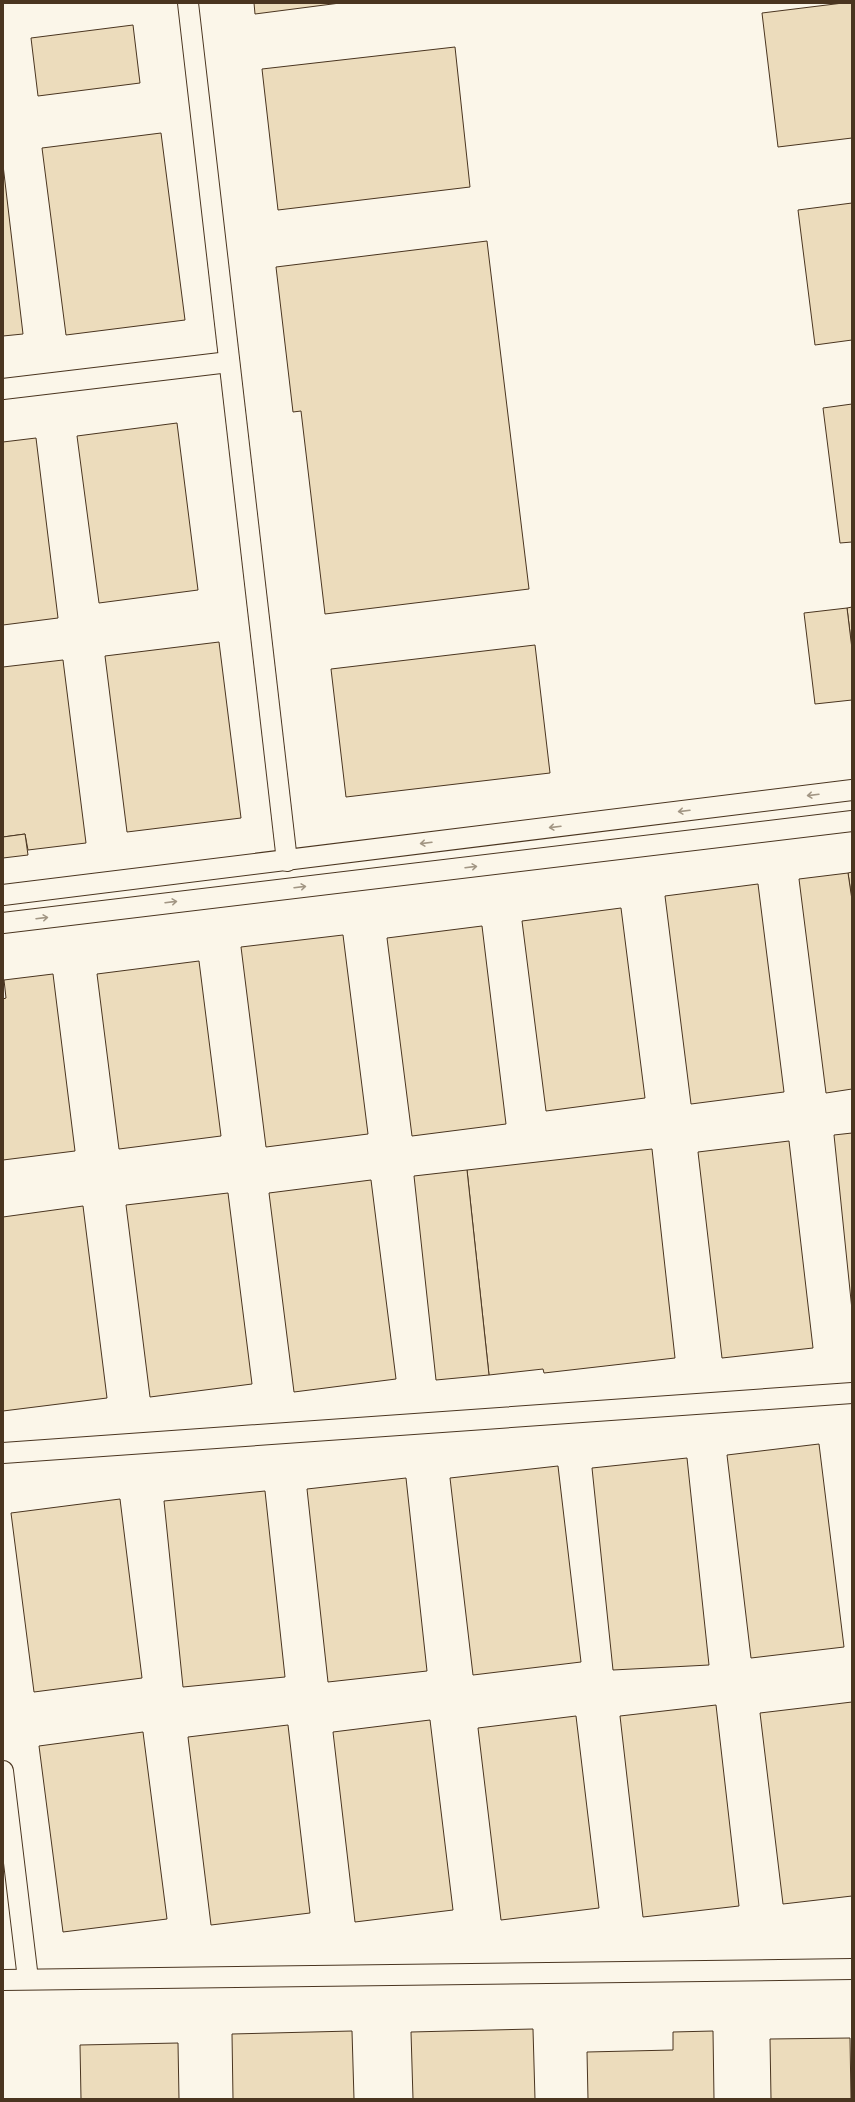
<svg xmlns="http://www.w3.org/2000/svg" width="855" height="2102" font-family="Poppins,sans-serif">
  <rect width="100%" height="100%" fill="#fbf6e9"/>
  <g fill="#ecdcbc" stroke="#4a3520">
    <polygon points="254,3 340,3 255,14"/>
    <polygon points="843,3 852,3 852,138 778,147 762,13"/>
    <polygon points="133,25 140,83 38,96 31,38"/>
    <polygon points="455,47 470,187 278,210 262,69"/>
    <polygon points="161,133 185,320 66,335 42,148"/>
    <polygon points="3,165 23,334 3,336"/>
    <polygon points="852,203 852,340 815,345 798,210"/>
    <polygon points="487,241 529,589 325,614 301,411 293,412 276,267"/>
    <polygon points="852,404 852,542 840,543 823,408"/>
    <polygon points="177,423 198,590 99,603 77,436"/>
    <polygon points="36,438 58,618 3,625 3,442"/>
    <polygon points="852,607 852,649 847,608"/>
    <polygon points="847,608 852,649 852,700 815,704 804,613"/>
    <polygon points="219,642 241,818 127,832 105,656"/>
    <polygon points="535,645 550,773 346,797 331,669"/>
    <polygon points="63,660 86,843 28,850 25,834 3,837 3,667"/>
    <polygon points="25,834 28,855 3,858 3,837"/>
    <polygon points="852,872 852,900 848,873"/>
    <polygon points="848,873 852,900 852,1089 826,1093 799,879"/>
    <polygon points="758,884 784,1092 691,1104 665,896"/>
    <polygon points="621,908 645,1098 546,1111 522,921"/>
    <polygon points="482,926 506,1124 412,1136 387,938"/>
    <polygon points="343,935 368,1134 266,1147 241,947"/>
    <polygon points="199,961 221,1136 119,1149 97,974"/>
    <polygon points="53,974 75,1151 3,1160 3,999 6,998 4,980"/>
    <polygon points="852,1133 852,1310 834,1135"/>
    <polygon points="789,1141 813,1348 722,1358 698,1152"/>
    <polygon points="652,1149 675,1358 544,1373 543,1369 489,1375 467,1170"/>
    <polygon points="467,1170 489,1375 436,1380 414,1176"/>
    <polygon points="371,1180 396,1379 294,1392 269,1193"/>
    <polygon points="228,1193 252,1384 150,1397 126,1205"/>
    <polygon points="83,1206 107,1398 3,1411 3,1217"/>
    <polygon points="819,1444 844,1647 751,1658 727,1455"/>
    <polygon points="687,1458 709,1665 613,1670 592,1468"/>
    <polygon points="558,1466 581,1662 473,1675 450,1478"/>
    <polygon points="406,1478 427,1671 328,1682 307,1489"/>
    <polygon points="265,1491 285,1677 183,1687 164,1501"/>
    <polygon points="120,1499 142,1678 34,1692 11,1513"/>
    <polygon points="852,1702 852,1896 783,1904 760,1713"/>
    <polygon points="716,1705 739,1906 643,1917 620,1716"/>
    <polygon points="576,1716 599,1908 501,1920 478,1728"/>
    <polygon points="430,1720 453,1910 355,1922 333,1732"/>
    <polygon points="288,1725 310,1913 211,1925 188,1737"/>
    <polygon points="143,1732 167,1919 63,1932 39,1746"/>
    <polygon points="533,2029 535,2099 413,2099 411,2032"/>
    <polygon points="352,2031 354,2099 233,2099 232,2034"/>
    <polygon points="713,2031 714,2099 588,2099 587,2052 673,2050 673,2032"/>
    <polygon points="850,2038 851,2099 771,2099 770,2039"/>
    <polygon points="178,2043 179,2099 81,2099 80,2045"/>
  </g>
  <g fill="none" stroke-linecap="round" stroke-linejoin="round">
    <defs>
      <g id="minor">
        <polyline points="188,3 287,861"/>
        <polyline points="3,389 229,362"/>
        <polyline points="3,895 852,790"/>
        <polyline points="3,923 852,821"/>
        <polyline points="3,1453 852,1393"/>
        <polyline points="3,1771 28,1979"/>
        <polyline points="3,1980 852,1969"/>
      </g>
    </defs>
    <use href="#minor" stroke="#4a3520" stroke-width="22"/>
    <use href="#minor" stroke="#fbf6e9" stroke-width="20"/>
  </g>
  <defs><path id="oneway-shaft" d="M-6 0H5M1.5-3L5.5 0L1.5 3" fill="none" stroke-width="1.6" stroke-linecap="round" stroke-linejoin="round"/></defs>
  <g stroke="#a29684">
    <use href="#oneway-shaft" transform="translate(813 795) rotate(173)"/>
    <use href="#oneway-shaft" transform="translate(684 811) rotate(173)"/>
    <use href="#oneway-shaft" transform="translate(555 827) rotate(173)"/>
    <use href="#oneway-shaft" transform="translate(426 843) rotate(173)"/>
    <use href="#oneway-shaft" transform="translate(471 867) rotate(-7)"/>
    <use href="#oneway-shaft" transform="translate(300 887) rotate(-7)"/>
    <use href="#oneway-shaft" transform="translate(171 902) rotate(-7)"/>
    <use href="#oneway-shaft" transform="translate(42 918) rotate(-7)"/>
  </g>
  <rect width="855" height="2102" fill="none" stroke="#4a3520" stroke-width="8"/>
</svg>
